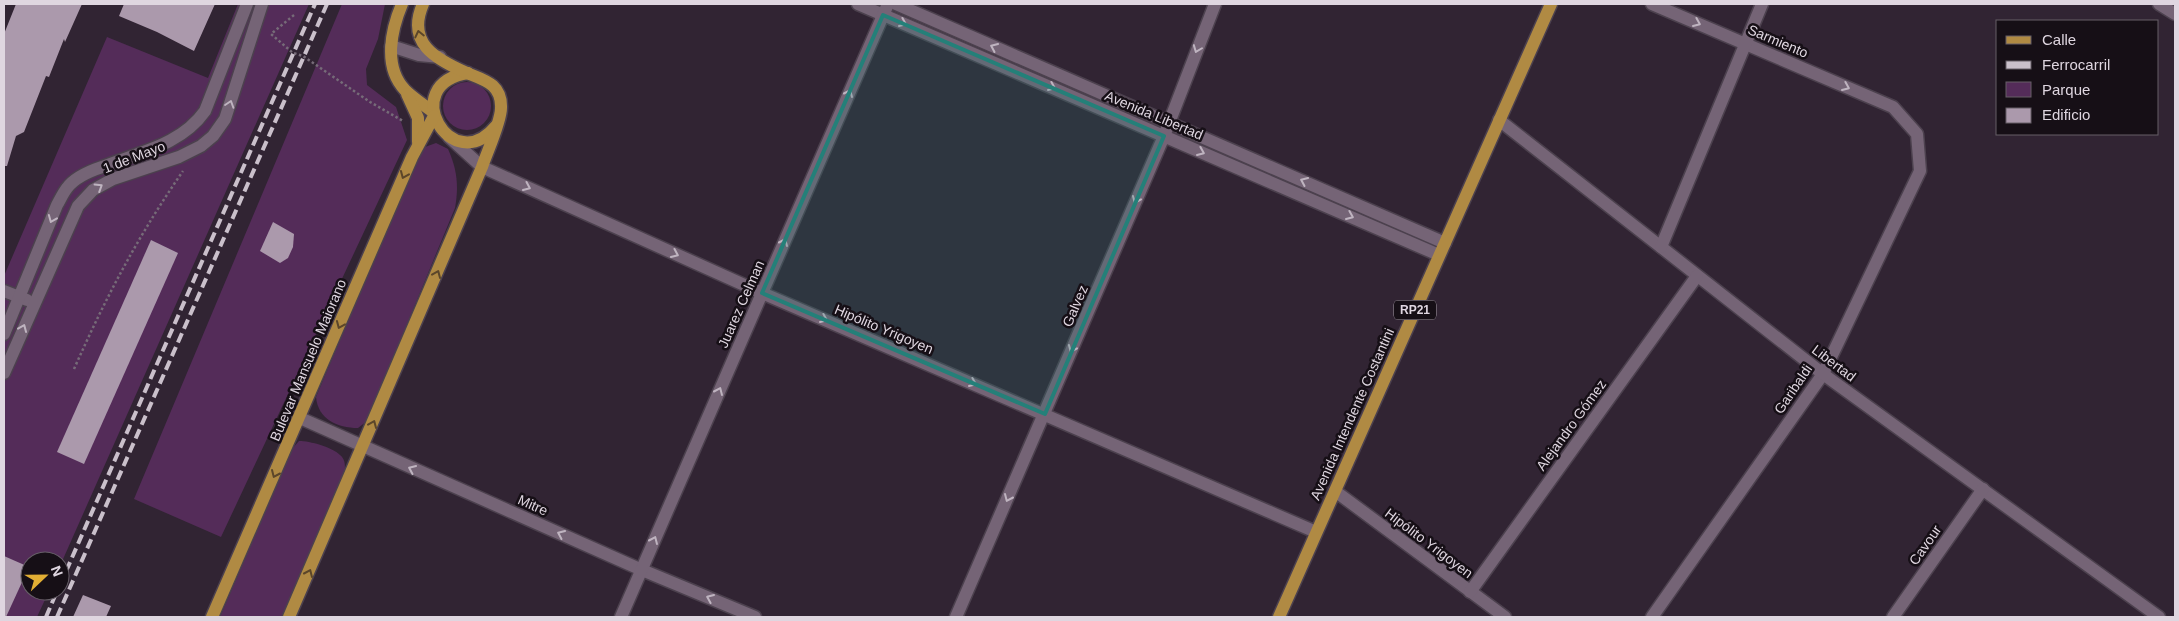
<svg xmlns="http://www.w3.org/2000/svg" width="2179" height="621" font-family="Arial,sans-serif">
  <rect width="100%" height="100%" fill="#312433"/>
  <g fill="#542c59">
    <polygon points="238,4 309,4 60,566 60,561 30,561 30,591 49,591 37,617 4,617 4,276 107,37 208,78"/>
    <polygon points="342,4 385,4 378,39 366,69 367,85 396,107 407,140 221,537 134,499"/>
    <circle cx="467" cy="106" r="24"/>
    <path d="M436 143 448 149C457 169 459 186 455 208L367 421 358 428C337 428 318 419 316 397L418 155 425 147Z"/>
    <path d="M299 441C310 441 332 447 340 455 345 459 345 464 345 470L283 617H220L292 449Z"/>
  </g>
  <g fill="#ab99ac">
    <polygon points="16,4 82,4 65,42 64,39 49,77 46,76 24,132 16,136 7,166 4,166 4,34"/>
    <polygon points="124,4 215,4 194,51 157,32 119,16"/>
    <polygon points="273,222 294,234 293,247 288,258 280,263 260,251"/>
    <polygon points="151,240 178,253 84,464 57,452"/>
    <polygon points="4,556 29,567 6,617 4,617"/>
    <polygon points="83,595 111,606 106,617 73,617"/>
  </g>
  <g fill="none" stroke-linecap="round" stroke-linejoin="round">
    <defs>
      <g id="minor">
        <polyline points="858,4 1439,255"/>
        <polyline points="896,4 1445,243"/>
        <polyline points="1652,4 1893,107 1917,134 1920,171 1823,374 1652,617"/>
        <polyline points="2159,4 2175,14"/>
        <polyline points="391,46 419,55 440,57"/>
        <polyline points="1499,120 1823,374 2159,617"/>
        <polyline points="449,137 482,167 762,293 1316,532"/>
        <polyline points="1661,247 1762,4"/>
        <polyline points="4,291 27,300"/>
        <path d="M4 334 57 205C60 200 63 193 67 188 75 177 90 171 102 167 140 152 181 145 205 111L247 4"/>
        <polyline points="4,373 78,206 93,190 113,179 179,157 201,146 213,136 225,119 262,4"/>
        <polyline points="300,418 642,570 755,617"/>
        <polyline points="1335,491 1505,617"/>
        <polyline points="1470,592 1697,276"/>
        <polyline points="621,617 888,4"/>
        <polyline points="956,617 1164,136 1215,4"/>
        <polyline points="1893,617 1983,489"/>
      </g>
      <g id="major">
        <path d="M402 4C391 30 383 67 405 90 413 98 424 105 433 112"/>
        <path d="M468 73C396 84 452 180 496 126"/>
        <polyline points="407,94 418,118 418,142"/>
        <polyline points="212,617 412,157 434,116"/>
        <path d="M289 617 482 167C487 152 501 122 501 108 502 84 484 80 467 73 435 59 406 43 423 4"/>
        <polyline points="1279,617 1551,4"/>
      </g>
    </defs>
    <use href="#minor" stroke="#4c414e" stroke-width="15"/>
    <use href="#major" stroke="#4c414e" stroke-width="15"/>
    <g stroke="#766b78" stroke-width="2.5" stroke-dasharray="2.5 2.5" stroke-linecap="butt">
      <polyline points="294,15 271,34 293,53 303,56 370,102 403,121"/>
      <path d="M74 369C106 297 138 236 183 171"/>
    </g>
    <use href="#minor" stroke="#756476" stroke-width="12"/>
    <use href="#major" stroke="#b08a43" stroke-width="12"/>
    <g stroke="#cac0cb" stroke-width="4" stroke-dasharray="10 5" stroke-linecap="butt">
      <polyline points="60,585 315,4"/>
      <polyline points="46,617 57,591"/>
      <polyline points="57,617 327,4"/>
    </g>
  </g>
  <defs><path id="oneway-chevron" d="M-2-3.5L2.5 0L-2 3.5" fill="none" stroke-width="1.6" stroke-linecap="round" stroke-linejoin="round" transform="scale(1.25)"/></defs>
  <g stroke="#bfb4c0">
    <use href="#oneway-chevron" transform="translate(903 23) rotate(23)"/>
    <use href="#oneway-chevron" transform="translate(1697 23) rotate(23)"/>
    <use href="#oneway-chevron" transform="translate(994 47) rotate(-156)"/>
    <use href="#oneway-chevron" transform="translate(1197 49) rotate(111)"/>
    <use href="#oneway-chevron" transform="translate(1052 87) rotate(23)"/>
    <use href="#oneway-chevron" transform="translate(1846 87) rotate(23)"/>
    <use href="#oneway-chevron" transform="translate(849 93) rotate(-66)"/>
    <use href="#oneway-chevron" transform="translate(230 104) rotate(-72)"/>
    <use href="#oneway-chevron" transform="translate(1201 152) rotate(23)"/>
    <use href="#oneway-chevron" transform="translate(1304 181) rotate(-156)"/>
    <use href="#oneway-chevron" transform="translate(99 187) rotate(-32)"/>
    <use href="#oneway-chevron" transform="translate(527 187) rotate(24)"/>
    <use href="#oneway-chevron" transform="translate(1136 200) rotate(113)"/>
    <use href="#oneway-chevron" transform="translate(1350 216) rotate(23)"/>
    <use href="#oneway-chevron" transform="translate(52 219) rotate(112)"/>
    <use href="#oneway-chevron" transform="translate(784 242) rotate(-66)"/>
    <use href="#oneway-chevron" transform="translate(675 254) rotate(24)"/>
    <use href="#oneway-chevron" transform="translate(824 319) rotate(23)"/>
    <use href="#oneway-chevron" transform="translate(23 328) rotate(-67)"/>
    <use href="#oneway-chevron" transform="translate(1072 349) rotate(113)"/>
    <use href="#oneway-chevron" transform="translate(973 383) rotate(23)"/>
    <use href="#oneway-chevron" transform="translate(719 391) rotate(-66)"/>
    <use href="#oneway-chevron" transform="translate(412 469) rotate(-156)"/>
    <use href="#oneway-chevron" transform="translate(1008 498) rotate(114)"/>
    <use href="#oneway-chevron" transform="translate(561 534) rotate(-156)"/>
    <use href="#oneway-chevron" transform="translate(654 540) rotate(-66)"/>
    <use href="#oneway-chevron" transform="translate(710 598) rotate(-157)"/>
  </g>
  <g stroke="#5b462a">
    <use href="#oneway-chevron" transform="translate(419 34) rotate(-103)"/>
    <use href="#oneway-chevron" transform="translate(404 175) rotate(113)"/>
    <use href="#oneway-chevron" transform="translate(437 274) rotate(-67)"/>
    <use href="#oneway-chevron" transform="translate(340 325) rotate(113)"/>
    <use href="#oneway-chevron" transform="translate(373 424) rotate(-67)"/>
    <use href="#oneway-chevron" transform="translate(275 474) rotate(114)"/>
    <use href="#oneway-chevron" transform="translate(309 573) rotate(-66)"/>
  </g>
  <path fill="#248079" fill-opacity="0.2" stroke="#248079" stroke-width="4" stroke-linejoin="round" d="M883 15 1164 136 1045 414 762 293Z"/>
  <g text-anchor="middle" stroke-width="5" stroke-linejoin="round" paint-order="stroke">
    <rect fill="#160f16" stroke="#a39aa3" stroke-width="1" x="1394" y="300.5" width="42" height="19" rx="4"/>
    <g font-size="12" font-weight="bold" fill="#dfd6e0">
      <text x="1415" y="314">RP21</text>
    </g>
    <g font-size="14" fill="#dfd6e0" stroke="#160f16">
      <text transform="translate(1778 41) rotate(23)" y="5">Sarmiento</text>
      <text transform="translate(1154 115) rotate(23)" y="5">Avenida Libertad</text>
      <text transform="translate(134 157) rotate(-21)" y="5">1 de Mayo</text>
      <text transform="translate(741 304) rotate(-66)" y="5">Juarez Celman</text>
      <text transform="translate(1075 306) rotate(-67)" y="5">Galvez</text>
      <text transform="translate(884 329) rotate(23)" y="5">Hipólito Yrigoyen</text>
      <text transform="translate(308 360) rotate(-67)" y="5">Bulevar Mansuelo Maiorano</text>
      <text transform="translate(1834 363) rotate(37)" y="5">Libertad</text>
      <text transform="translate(1793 389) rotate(-56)" y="5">Garibaldi</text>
      <text transform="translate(1352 414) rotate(-66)" y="5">Avenida Intendente Costantini</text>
      <text transform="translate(1571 425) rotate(-54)" y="5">Alejandro Gómez</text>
      <text transform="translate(533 505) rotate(24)" y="5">Mitre</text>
      <text transform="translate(1429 543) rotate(37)" y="5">Hipólito Yrigoyen</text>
      <text transform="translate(1925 545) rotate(-55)" y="5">Cavour</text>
    </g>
  </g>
  <rect width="2179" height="621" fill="none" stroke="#dfd6e0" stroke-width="10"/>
  <rect x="1996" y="20" width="162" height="115" fill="#160f16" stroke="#665f67"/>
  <rect x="2006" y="36" width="25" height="8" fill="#b08a43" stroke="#665f67"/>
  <text x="2042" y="45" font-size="15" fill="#dfd6e0">Calle</text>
  <rect x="2006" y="61" width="25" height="8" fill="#cac0cb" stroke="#665f67"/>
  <text x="2042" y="70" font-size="15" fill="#dfd6e0">Ferrocarril</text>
  <rect x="2006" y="82" width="25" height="15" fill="#542c59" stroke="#665f67"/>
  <text x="2042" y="95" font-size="15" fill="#dfd6e0">Parque</text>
  <rect x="2006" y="108" width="25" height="15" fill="#ab99ac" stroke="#665f67"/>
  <text x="2042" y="120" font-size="15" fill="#dfd6e0">Edificio</text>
  <g transform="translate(45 576) rotate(68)"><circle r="24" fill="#160f16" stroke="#665f67"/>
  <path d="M0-4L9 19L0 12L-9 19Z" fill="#e2ae34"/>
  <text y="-8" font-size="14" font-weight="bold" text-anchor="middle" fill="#dfd6e0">N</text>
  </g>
</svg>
